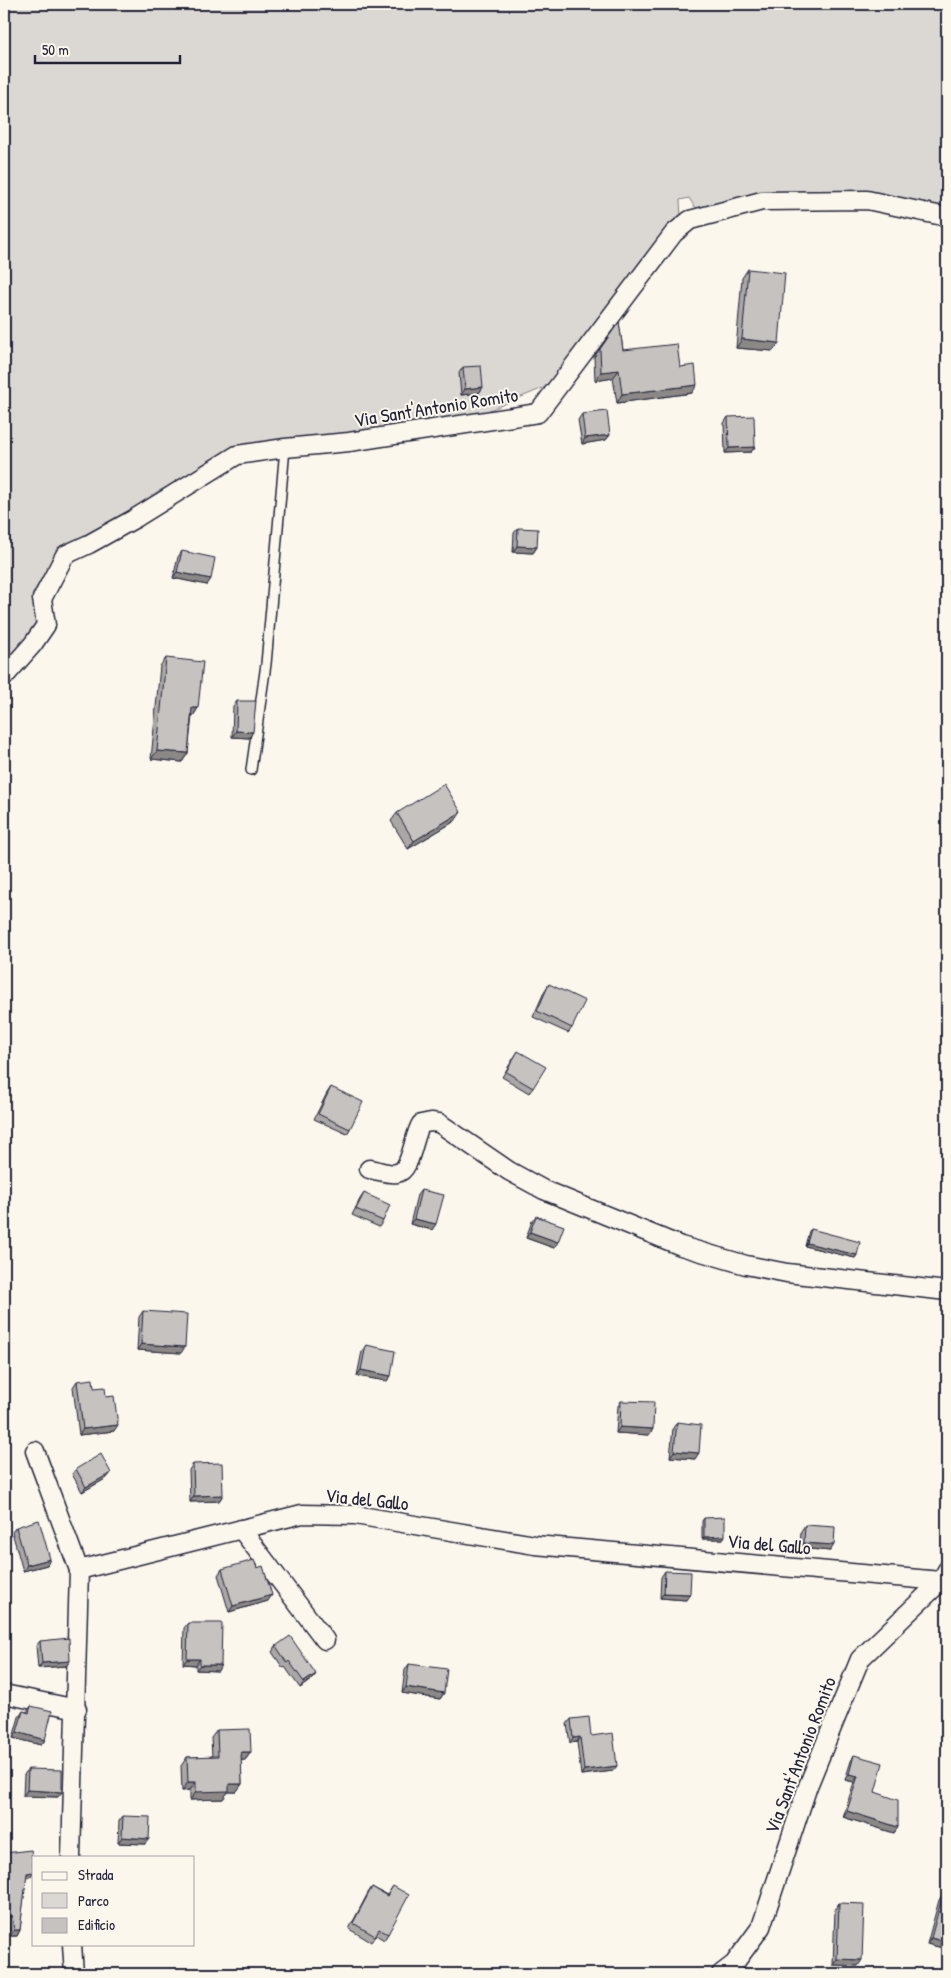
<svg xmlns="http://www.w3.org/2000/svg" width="951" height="1978" font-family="'Patrick Hand',sans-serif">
  <rect width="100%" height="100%" fill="#fbf7ec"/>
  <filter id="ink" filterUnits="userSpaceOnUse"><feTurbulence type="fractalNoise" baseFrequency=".02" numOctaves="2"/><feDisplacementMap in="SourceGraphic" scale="10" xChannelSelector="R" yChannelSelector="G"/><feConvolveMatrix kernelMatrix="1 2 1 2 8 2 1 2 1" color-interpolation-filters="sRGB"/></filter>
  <g filter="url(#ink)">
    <polygon fill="#dbd8d3" stroke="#7e7d87" points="4,4 947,4 947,209 869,191 757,192 700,210 694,206 689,198 680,200 681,218 666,229 548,386 480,414 266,444 157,492 117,522 60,546 32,595 38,618 37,627 4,665"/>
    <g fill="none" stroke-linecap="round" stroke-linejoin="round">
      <defs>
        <polyline id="service" points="251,770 266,664 285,448"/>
        <g id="minor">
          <polyline points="4,677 33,644 46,625 42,599 65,555 89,544 134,519 237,455 285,448 349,442 538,413 674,233 690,220 762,201 867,200 947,217"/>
          <path d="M369 1169C378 1170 389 1175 397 1173 411 1171 413 1137 421 1124L431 1122 439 1123 509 1171 544 1190 681 1246 746 1265 787 1273 947 1291"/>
          <polyline points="35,1451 79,1570"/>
          <polyline points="241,1529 325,1640"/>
          <polyline points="4,1694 77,1709"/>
          <polyline points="71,1857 79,1570 302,1514 355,1515 535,1545 941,1581"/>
          <polyline points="72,1944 74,1974"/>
          <polyline points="721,1974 734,1964 761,1927 808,1786 860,1659 941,1581 947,1570"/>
        </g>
      </defs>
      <use href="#service" stroke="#22223b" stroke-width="12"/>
      <use href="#minor" stroke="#22223b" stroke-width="21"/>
      <use href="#service" stroke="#fbf7ec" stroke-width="9"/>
      <use href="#minor" stroke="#fbf7ec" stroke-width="18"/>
    </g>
    <g fill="#aaa7a5" stroke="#22223b">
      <polygon points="748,269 773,351 736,348 742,278"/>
      <polygon points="619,322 623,350 680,367 692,393 617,403 613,378 595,381 594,357"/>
      <polygon points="463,367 483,387 479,393 461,395 459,373"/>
      <polygon points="582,414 610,435 606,440 582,444 578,420"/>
      <polygon points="728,417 755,447 751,452 725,453 724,423"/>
      <polygon points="518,528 537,547 533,553 513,552 514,533"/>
      <polygon points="182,551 207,585 173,578 178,557"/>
      <polygon points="166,658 198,708 193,716 192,716 188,753 182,762 151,759 160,666"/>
      <polygon points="237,701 249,738 232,737 233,706"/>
      <polygon points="397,813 455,821 408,849 391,821"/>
      <polygon points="549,984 572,1028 568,1033 533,1017 545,990"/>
      <polygon points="518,1051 533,1088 529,1093 502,1077"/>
      <polygon points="331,1087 350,1129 347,1134 314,1119 327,1093"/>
      <polygon points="421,1190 432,1230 410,1224 417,1195"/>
      <polygon points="364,1193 383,1221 379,1227 352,1215 360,1199"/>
      <polygon points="536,1216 554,1248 526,1238 532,1221"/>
      <polygon points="811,1229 857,1255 855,1258 805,1246 809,1231"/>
      <polygon points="143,1311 181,1353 137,1350 139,1317"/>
      <polygon points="366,1345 391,1376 387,1381 357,1376 362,1351"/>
      <polygon points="77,1381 106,1397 114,1431 79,1435 73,1387"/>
      <polygon points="621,1401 653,1429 649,1435 616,1433 618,1406"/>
      <polygon points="677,1422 695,1459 670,1457 673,1428"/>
      <polygon points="193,1464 223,1495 219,1501 190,1502 189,1470"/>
      <polygon points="76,1469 107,1478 82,1492 72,1474"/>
      <polygon points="704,1518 723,1539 702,1539 702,1521"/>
      <polygon points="805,1525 830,1551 800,1548 801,1531"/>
      <polygon points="16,1527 50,1559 47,1565 23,1571 12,1532"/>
      <polygon points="222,1569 268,1601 229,1612 218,1575"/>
      <polygon points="665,1571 686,1600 660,1598 661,1577"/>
      <polygon points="188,1623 218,1671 196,1670 196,1665 183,1664 184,1628"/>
      <polygon points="40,1641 70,1661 66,1666 38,1668 36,1646"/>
      <polygon points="276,1646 316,1674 312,1679 300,1688 285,1667 283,1668 272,1652"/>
      <polygon points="409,1664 444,1693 440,1699 402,1693 405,1670"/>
      <polygon points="31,1706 45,1740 41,1745 13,1738 19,1717 23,1711 27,1712"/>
      <polygon points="571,1719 591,1736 613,1771 581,1775 577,1742 570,1743 567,1724"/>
      <polygon points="217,1730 251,1752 245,1760 241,1760 242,1784 236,1792 228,1792 223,1799 190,1800 190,1790 182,1791 181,1766 187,1757 212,1757 211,1738"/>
      <polygon points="854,1755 875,1792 898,1827 894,1833 843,1817 854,1782 845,1780 851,1761"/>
      <polygon points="28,1769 58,1797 23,1796 24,1775"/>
      <polygon points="123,1816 145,1844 118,1843 119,1821"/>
      <polygon points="5,1853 34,1872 30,1877 26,1878 20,1930 17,1936 10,1936 4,1882 4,1855"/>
      <polygon points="393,1886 388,1934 384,1940 376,1935 371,1942 349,1929 368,1893 372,1887 387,1895"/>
      <polygon points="943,1894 947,1895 947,1949 927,1944 939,1900"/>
      <polygon points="839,1903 858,1966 833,1965 835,1909"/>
    </g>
    <g fill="#8b8886" stroke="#22223b">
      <polygon points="742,339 779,343 773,351 736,348"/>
      <polygon points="619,370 613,378 595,381 601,372"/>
      <polygon points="697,385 692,393 617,403 622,394"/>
      <polygon points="483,387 479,393 461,395 465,389"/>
      <polygon points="610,435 606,440 582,444 585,438"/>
      <polygon points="755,447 751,452 725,453 729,448"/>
      <polygon points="517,546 537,547 533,553 513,552"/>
      <polygon points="177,572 211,579 207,585 173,578"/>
      <polygon points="192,708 198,708 193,716 187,716"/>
      <polygon points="236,731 253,732 249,738 232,737"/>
      <polygon points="157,751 188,753 182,762 151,759"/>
      <polygon points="461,812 455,821 408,849 414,841"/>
      <polygon points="414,1219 436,1224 432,1230 410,1224"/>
      <polygon points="530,1232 558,1242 554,1248 526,1238"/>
      <polygon points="807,1243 857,1255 855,1258 805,1246"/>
      <polygon points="141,1344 185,1347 181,1353 137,1350"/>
      <polygon points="361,1370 391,1376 387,1381 357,1376"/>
      <polygon points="118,1425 114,1431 79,1435 83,1429"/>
      <polygon points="620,1427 653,1429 649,1435 616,1433"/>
      <polygon points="674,1451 699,1453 695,1459 670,1457"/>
      <polygon points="111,1473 107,1478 82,1492 86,1487"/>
      <polygon points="223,1495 219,1501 190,1502 194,1496"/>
      <polygon points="725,1536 723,1539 702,1539 704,1537"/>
      <polygon points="804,1543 834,1545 830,1551 800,1548"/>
      <polygon points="50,1559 47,1565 23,1571 27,1565"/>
      <polygon points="664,1593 690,1594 686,1600 660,1598"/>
      <polygon points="272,1595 268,1601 229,1612 233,1606"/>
      <polygon points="187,1659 200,1659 196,1665 183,1664"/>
      <polygon points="70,1661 66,1666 38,1668 42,1663"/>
      <polygon points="200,1665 221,1665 218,1671 196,1670"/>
      <polygon points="316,1674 312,1679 300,1688 304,1682"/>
      <polygon points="406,1687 444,1693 440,1699 402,1693"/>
      <polygon points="17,1732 45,1740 41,1745 13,1738"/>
      <polygon points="580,1737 577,1742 570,1743 573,1738"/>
      <polygon points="241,1752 251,1752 245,1760 235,1761"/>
      <polygon points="617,1766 613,1771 581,1775 584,1770"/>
      <polygon points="849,1774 858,1776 854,1782 845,1780"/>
      <polygon points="188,1782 196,1782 190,1790 182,1791"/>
      <polygon points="229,1784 242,1784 236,1792 228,1792 223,1799 190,1800 196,1792"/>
      <polygon points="27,1790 62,1792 58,1797 23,1796"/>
      <polygon points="847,1811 898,1827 894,1833 843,1817"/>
      <polygon points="122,1837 149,1839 145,1844 118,1843"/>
      <polygon points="34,1872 30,1877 23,1878 27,1873"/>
      <polygon points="4,1914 12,1915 8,1920 4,1920"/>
      <polygon points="14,1930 20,1930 17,1936 10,1936"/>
      <polygon points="931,1938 947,1942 947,1949 927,1944"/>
      <polygon points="837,1959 862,1960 858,1966 833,1965"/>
    </g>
    <g fill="#c6c2c0" stroke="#22223b">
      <polygon points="748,269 785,273 779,343 742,339"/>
      <polygon points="619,322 623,350 677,344 680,367 695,365 697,385 622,394 619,370 601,372 600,349"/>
      <polygon points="481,366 483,387 465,389 463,367"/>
      <polygon points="607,411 610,435 585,438 582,414"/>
      <polygon points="754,416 755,447 729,448 728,417"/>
      <polygon points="518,528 538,529 537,547 517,546"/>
      <polygon points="182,551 215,558 211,579 177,572"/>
      <polygon points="166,658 203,662 198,708 192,708 188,753 157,751"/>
      <polygon points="237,701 256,701 253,732 236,731"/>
      <polygon points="444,784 461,812 414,841 397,813"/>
      <polygon points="549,984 585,1001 572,1028 537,1011"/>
      <polygon points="518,1051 546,1067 533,1088 506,1072"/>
      <polygon points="331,1087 363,1102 350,1129 318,1114"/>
      <polygon points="421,1190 444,1195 436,1224 414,1219"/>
      <polygon points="364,1193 390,1205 383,1221 356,1209"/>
      <polygon points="536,1216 564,1226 558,1242 530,1232"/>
      <polygon points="811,1229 860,1242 857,1255 807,1243"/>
      <polygon points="143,1311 187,1314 185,1347 141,1344"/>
      <polygon points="366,1345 395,1351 391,1376 361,1370"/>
      <polygon points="93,1379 94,1388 105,1387 106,1397 114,1396 118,1425 83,1429 77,1381"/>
      <polygon points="621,1401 654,1402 653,1429 620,1427"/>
      <polygon points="677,1422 701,1425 699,1453 674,1451"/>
      <polygon points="101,1454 111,1473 86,1487 76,1469"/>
      <polygon points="222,1463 223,1495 194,1496 193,1464"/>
      <polygon points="725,1517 725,1536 704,1537 704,1518"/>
      <polygon points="39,1520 50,1559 27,1565 16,1527"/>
      <polygon points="805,1525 835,1527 834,1545 804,1543"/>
      <polygon points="254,1560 257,1568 263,1566 272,1595 233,1606 222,1569"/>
      <polygon points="665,1571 691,1572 690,1594 664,1593"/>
      <polygon points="188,1623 222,1623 221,1665 200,1665 200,1659 187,1659"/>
      <polygon points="290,1636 316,1674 304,1682 289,1661 287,1663 276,1646"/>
      <polygon points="69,1638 70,1661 42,1663 40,1641"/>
      <polygon points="409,1664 447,1669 444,1693 406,1687"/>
      <polygon points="31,1706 52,1711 45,1740 17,1732 23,1711 29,1713"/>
      <polygon points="589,1717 591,1736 613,1733 617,1766 584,1770 580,1737 573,1738 571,1719"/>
      <polygon points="250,1729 251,1752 241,1752 242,1784 229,1784 229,1791 196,1792 196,1782 188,1782 187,1757 218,1756 217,1730"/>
      <polygon points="854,1755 883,1763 875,1792 898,1800 898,1827 847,1811 858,1776 849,1774"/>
      <polygon points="28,1769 62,1770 62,1792 27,1790"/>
      <polygon points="123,1816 150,1817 149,1839 122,1837"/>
      <polygon points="31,1850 34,1872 27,1873 20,1930 14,1930 12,1915 4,1914 4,1890 9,1891 5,1853"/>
      <polygon points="393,1886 409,1895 388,1934 379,1929 375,1936 353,1923 372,1887 387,1896"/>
      <polygon points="943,1894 947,1895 947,1942 931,1938"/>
      <polygon points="839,1903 864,1904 862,1960 837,1959"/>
      <polygon points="4,1968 9,1968 8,1973 14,1974 4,1974"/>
    </g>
  </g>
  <g text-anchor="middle" stroke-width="4" stroke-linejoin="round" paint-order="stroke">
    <g font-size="19" fill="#22223b" stroke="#fbf7ec">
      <text transform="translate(436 407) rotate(-9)" y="7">Via Sant'Antonio Romito</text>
      <text transform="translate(367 1499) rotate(6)" y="7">Via del Gallo</text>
      <text transform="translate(769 1544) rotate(5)" y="7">Via del Gallo</text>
      <text transform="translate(800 1755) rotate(-69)" y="7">Via Sant'Antonio Romito</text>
    </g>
  </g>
  <rect width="951" height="1978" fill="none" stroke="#fbf7ec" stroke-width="20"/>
  <rect x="10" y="10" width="931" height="1958" fill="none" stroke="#22223b" stroke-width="2" filter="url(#ink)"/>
  <rect x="32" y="1856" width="162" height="90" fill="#fbf7ec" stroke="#a4a2a5"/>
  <rect x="42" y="1872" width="25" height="8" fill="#fbf7ec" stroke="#a4a2a5"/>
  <text x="78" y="1880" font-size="15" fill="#22223b">Strada</text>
  <rect x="42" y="1893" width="25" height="15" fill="#dbd8d3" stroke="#a4a2a5"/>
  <text x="78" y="1906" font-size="15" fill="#22223b">Parco</text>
  <rect x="42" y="1918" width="25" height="15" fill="#c6c2c0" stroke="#a4a2a5"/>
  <text x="78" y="1930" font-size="15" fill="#22223b">Edificio</text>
  <path d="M35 55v8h145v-8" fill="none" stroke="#22223b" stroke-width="2.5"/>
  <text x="42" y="55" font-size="15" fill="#22223b" stroke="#fbf7ec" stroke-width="4" paint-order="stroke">50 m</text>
</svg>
